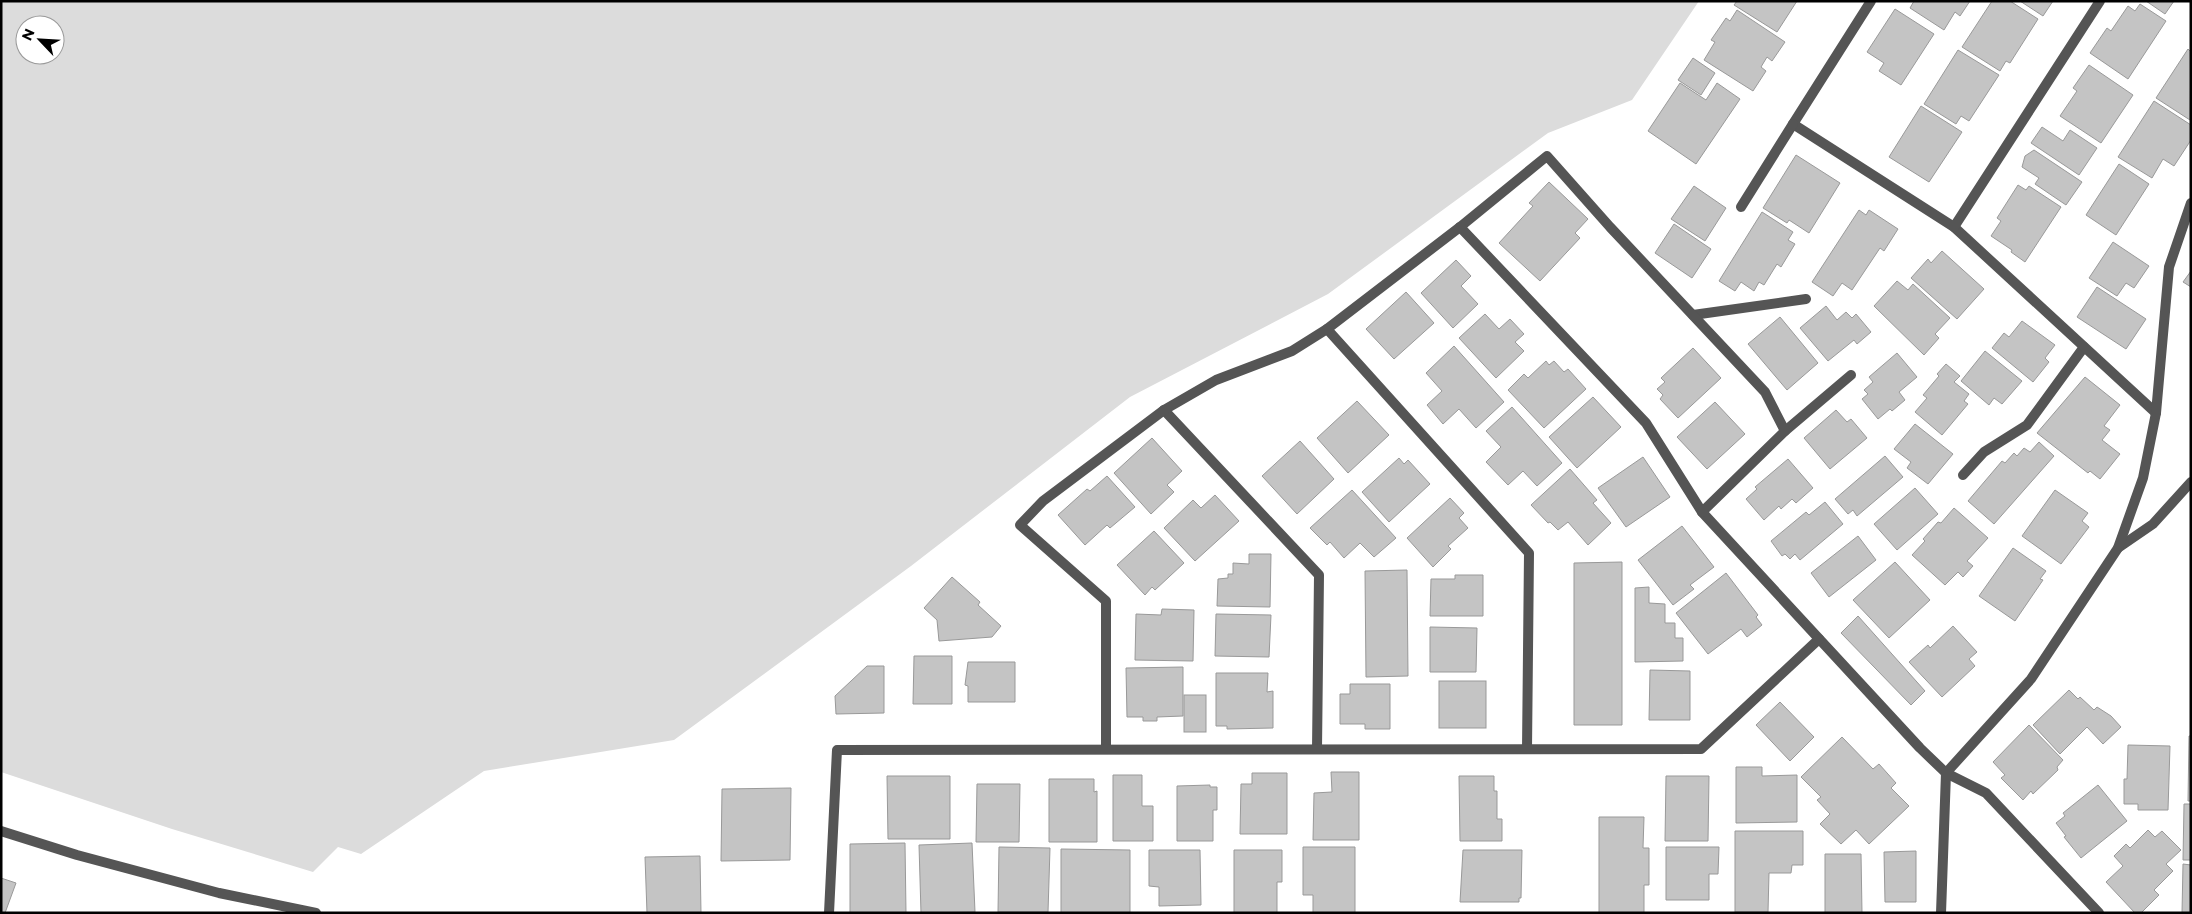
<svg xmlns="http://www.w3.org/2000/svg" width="2192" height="914" font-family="Montserrat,sans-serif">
  <rect width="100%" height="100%" fill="#fff"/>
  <path fill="#dcdcdc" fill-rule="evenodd" d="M1 1H1699L1632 100 1548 133 1328 294 1130 397 911 566 674 740 484 771 361 854 338 847 313 872 172 829 1 772ZM25 25H55V55H25Z"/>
  <g fill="#c4c4c4" stroke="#999">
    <polygon points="1737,1 1797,1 1777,32 1734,5"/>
    <polygon points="1914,1 1970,1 1960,16 1955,12 1944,30 1910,8"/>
    <polygon points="1992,1 2010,1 2038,19 2010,63 2006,61 2000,71 1962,47"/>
    <polygon points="2020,1 2053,1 2043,16"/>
    <polygon points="2146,1 2174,1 2165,14"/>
    <polygon points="2140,4 2166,21 2128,79 2090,53 2107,28 2111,31 2128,6 2135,11"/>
    <polygon points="1895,9 1934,34 1901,85 1879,71 1884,63 1867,52"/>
    <polygon points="1737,10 1785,42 1772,61 1767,57 1761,67 1766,71 1753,91 1704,60 1715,42 1711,40 1726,18 1730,21"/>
    <polygon points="2188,49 2191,52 2190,120 2156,98"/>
    <polygon points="1958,50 1999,75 1969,121 1961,116 1956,124 1924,104"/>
    <polygon points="1693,58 1715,73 1701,95 1678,80"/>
    <polygon points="2089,65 2133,95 2101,143 2060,116 2077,91 2073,88"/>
    <polygon points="1680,83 1706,100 1717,83 1740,99 1696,164 1648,131"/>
    <polygon points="2154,101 2191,125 2191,140 2174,166 2163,159 2152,178 2118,157"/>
    <polygon points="1921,106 1962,132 1929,182 1889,157"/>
    <polygon points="2042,127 2063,141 2070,130 2097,148 2079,175 2031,143"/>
    <polygon points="2034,150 2082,182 2066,205 2035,184 2039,178 2022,167 2025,156"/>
    <polygon points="1796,155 1840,183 1809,233 1789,220 1787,223 1763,208"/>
    <polygon points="2119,164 2149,184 2116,235 2086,215"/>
    <polygon points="1549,182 1588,219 1575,233 1580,238 1540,281 1499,243 1533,206 1529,203"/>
    <polygon points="2018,185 2026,190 2029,186 2061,207 2025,262 2011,252 2012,250 1991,236 2001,221 1997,218"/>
    <polygon points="1694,186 1726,208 1705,241 1671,219"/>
    <polygon points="1859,210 1866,215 1869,210 1898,229 1884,251 1880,248 1852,290 1842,283 1833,296 1812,282"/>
    <polygon points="1762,212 1793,232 1788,240 1795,244 1781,267 1777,264 1764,285 1759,282 1754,291 1741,282 1735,291 1719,281"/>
    <polygon points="1674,224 1711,249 1692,278 1655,253"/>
    <polygon points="2113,242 2149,266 2134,288 2126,283 2117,296 2089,278"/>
    <polygon points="1942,251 1984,289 1957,319 1911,278 1928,259 1931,263"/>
    <polygon points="1456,260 1471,276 1461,286 1478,304 1453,328 1421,293"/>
    <polygon points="2191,271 2191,287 2183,282"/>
    <polygon points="1897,281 1908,290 1913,284 1950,318 1935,334 1939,338 1924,355 1874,306"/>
    <polygon points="2097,287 2146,319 2126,349 2077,317"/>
    <polygon points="1406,292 1434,323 1394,359 1366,329"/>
    <polygon points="1826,306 1837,320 1846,312 1852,318 1856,314 1871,332 1857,344 1854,340 1828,361 1800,328"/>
    <polygon points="1485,314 1499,329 1510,319 1524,334 1515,342 1524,351 1496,378 1459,338"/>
    <polygon points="1780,317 1818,363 1787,390 1748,344"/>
    <polygon points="2022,321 2055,345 2045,358 2049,362 2033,382 1992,348 2004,333 2009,337"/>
    <polygon points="1454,346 1504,402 1476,428 1459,409 1443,424 1427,405 1442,391 1426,373"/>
    <polygon points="1693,348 1721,378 1678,418 1660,399 1663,395 1657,389 1665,382 1661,378"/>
    <polygon points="1985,351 2022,381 2002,404 1994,398 1989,405 1961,381"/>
    <polygon points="1897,353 1917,377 1899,392 1905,400 1892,411 1890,409 1878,419 1862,399 1868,394 1864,390 1873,382 1869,377"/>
    <polygon points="1546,361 1549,365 1554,361 1564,372 1568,369 1586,389 1544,428 1508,390 1524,374 1528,378"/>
    <polygon points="1946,364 1960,376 1954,382 1969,394 1964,401 1968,404 1942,435 1915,412 1927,398 1923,395 1939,376 1937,374"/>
    <polygon points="2085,377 2120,405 2104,426 2110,430 2102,440 2120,454 2100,479 2090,471 2088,473 2037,433"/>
    <polygon points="1593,397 1621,427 1577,468 1549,437"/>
    <polygon points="1357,401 1389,435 1348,473 1317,438"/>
    <polygon points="1715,402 1745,434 1707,469 1677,437"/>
    <polygon points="1512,407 1562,463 1537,486 1523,471 1508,485 1486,462 1501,447 1486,431"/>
    <polygon points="1836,410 1847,422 1851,419 1867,438 1830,469 1804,438"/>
    <polygon points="1915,424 1953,454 1928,484 1907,468 1911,462 1894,449"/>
    <polygon points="1152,438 1182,471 1167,485 1174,492 1151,514 1114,473"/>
    <polygon points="1300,441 1334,479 1297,514 1262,476"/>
    <polygon points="2039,442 2054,456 1994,524 1968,501 2002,461 2005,463 2014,453 2017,456 2024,448 2030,452"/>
    <polygon points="1885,456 1903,477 1857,516 1853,510 1848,514 1835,499"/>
    <polygon points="1643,457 1670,497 1626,527 1598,488"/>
    <polygon points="1399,458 1404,464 1408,460 1430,484 1389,522 1362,492"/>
    <polygon points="1788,459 1813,488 1796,503 1792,499 1781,509 1779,506 1764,520 1746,499 1757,489 1755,487"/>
    <polygon points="1570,469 1597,500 1593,503 1611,523 1588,545 1568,522 1558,530 1550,522 1548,523 1531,505"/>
    <polygon points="1107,476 1135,507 1110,528 1107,525 1085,545 1058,515 1087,489 1090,491"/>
    <polygon points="1915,488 1938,514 1897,550 1874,524"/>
    <polygon points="1352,490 1396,538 1374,557 1360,543 1344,558 1330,542 1327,545 1310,528"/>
    <polygon points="2055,490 2088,513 2082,521 2089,527 2061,564 2022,536"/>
    <polygon points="1215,495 1239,521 1195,561 1164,528 1193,500 1201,508"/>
    <polygon points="1450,498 1464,513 1459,518 1468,528 1448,546 1451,549 1433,567 1407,538"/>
    <polygon points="1825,502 1843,524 1800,560 1795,554 1790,559 1785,554 1782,556 1771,541 1806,512 1809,515"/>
    <polygon points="1954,508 1988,538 1967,561 1973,566 1963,577 1958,572 1945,585 1912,555 1925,541 1923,539 1938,522 1941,523"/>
    <polygon points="1682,526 1714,567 1690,585 1694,589 1673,605 1638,560"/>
    <polygon points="1154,531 1184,563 1155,590 1152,587 1145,595 1117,565"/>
    <polygon points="1858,536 1876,560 1829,597 1811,573"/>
    <polygon points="2013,548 2046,571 2040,579 2043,580 2015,621 1979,596"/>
    <polygon points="1249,554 1271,554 1270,607 1217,606 1218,579 1228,578 1228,574 1233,574 1233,563 1249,564"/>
    <polygon points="1622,562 1622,725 1574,725 1574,563"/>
    <polygon points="1895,562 1930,600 1889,638 1853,600"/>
    <polygon points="1407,570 1408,676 1366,677 1365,571"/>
    <polygon points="1726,573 1758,615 1756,617 1762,625 1747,637 1741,629 1708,654 1676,613"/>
    <polygon points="1455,575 1483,575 1483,616 1430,616 1431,579 1455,579"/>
    <polygon points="952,577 980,602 978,605 1001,626 992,637 939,641 937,620 924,608"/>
    <polygon points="1649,587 1649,603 1665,604 1665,623 1675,623 1675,638 1683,638 1683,661 1635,662 1635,588"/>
    <polygon points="1162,609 1194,610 1193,661 1135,660 1136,614 1161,615"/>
    <polygon points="1216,614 1271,615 1269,657 1215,656"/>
    <polygon points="1858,616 1925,691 1911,705 1841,633"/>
    <polygon points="1953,626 1977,652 1969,659 1975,666 1942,697 1909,662 1928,645 1930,648"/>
    <polygon points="1430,627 1477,628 1476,672 1430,672"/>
    <polygon points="914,656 952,656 952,704 913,704"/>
    <polygon points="968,662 1015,662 1015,702 968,702 968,686 965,685"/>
    <polygon points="867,666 884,666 884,713 836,714 835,696"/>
    <polygon points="1183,667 1183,716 1157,717 1157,721 1143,721 1143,717 1127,717 1126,668"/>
    <polygon points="1650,670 1690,671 1690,720 1649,720"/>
    <polygon points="1216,673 1268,673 1267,692 1273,691 1273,728 1227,729 1227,726 1216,726"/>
    <rect x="1439" y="681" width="47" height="47"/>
    <polygon points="1350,684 1390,684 1390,729 1365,729 1365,724 1340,724 1340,694 1350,694"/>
    <polygon points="2069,690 2078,699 2080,697 2094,710 2097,707 2111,716 2121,727 2103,744 2087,727 2060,754 2033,725"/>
    <rect x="1184" y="695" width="22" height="37"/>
    <polygon points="1780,702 1814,737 1790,761 1756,725"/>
    <polygon points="2029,725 2063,760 2057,767 2058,770 2033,794 2031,791 2023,800 2001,778 2005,775 1993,762"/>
    <polygon points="2189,736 2191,736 2191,801 2188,801"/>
    <polygon points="1842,737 1873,769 1879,764 1896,783 1891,788 1909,806 1869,844 1856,830 1841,844 1820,824 1830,814 1817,800 1821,797 1801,777"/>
    <polygon points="2128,745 2170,746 2168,810 2138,810 2138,804 2124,804 2124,779 2127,779"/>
    <polygon points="1736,767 1762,767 1762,776 1797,775 1797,822 1736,823"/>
    <polygon points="1331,772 1359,772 1359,840 1313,840 1314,793 1332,792"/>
    <polygon points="1252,773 1287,773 1287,834 1240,834 1241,784 1252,784"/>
    <polygon points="1113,775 1142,775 1142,806 1153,806 1153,841 1113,841"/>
    <polygon points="887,776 950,776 950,839 888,839"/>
    <polygon points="1459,776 1494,776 1494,791 1497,791 1497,819 1502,819 1502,841 1460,841"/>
    <polygon points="1666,776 1709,776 1708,841 1665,841"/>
    <polygon points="1049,779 1094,779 1094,792 1097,791 1097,842 1049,842"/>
    <polygon points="977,784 1020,784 1019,842 976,842"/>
    <polygon points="1210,785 1210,787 1217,787 1217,810 1213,810 1213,841 1177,841 1177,786"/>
    <polygon points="2098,785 2127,821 2081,858 2064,837 2066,836 2056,823 2065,816 2063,813"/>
    <polygon points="791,788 790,860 721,861 722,789"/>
    <polygon points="2184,804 2191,804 2191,860 2183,860"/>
    <polygon points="1599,817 1644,817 1643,848 1649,848 1649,885 1644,885 1644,913 1599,913"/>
    <polygon points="2148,830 2155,837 2162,831 2181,850 2166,864 2173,871 2154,890 2159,895 2141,913 2135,913 2106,882 2123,866 2114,856 2126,844 2130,848"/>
    <polygon points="1735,831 1803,831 1803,865 1792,865 1791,873 1769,873 1768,912 1735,912"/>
    <polygon points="905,843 906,913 850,913 850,844"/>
    <polygon points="972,843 975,912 921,913 919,845"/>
    <polygon points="999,847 1050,848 1048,912 998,912"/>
    <polygon points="1303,847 1355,847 1355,913 1313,913 1313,895 1303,895"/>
    <polygon points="1666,847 1719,847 1718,874 1709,874 1709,900 1666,900"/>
    <polygon points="1061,849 1130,850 1130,913 1061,913"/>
    <polygon points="1149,850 1200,850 1201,905 1159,906 1159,887 1149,886"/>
    <polygon points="1234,850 1282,850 1282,882 1277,882 1277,913 1234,913"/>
    <polygon points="1463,850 1522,850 1521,898 1519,898 1519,902 1460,902"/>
    <polygon points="1916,851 1916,902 1885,902 1884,852"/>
    <polygon points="1825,854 1861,854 1862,913 1825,913"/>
    <polygon points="700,856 701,913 647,913 645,857"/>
    <polygon points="2183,864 2191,865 2191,913 2182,913"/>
    <polygon points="1,878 16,883 5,913 1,913"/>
  </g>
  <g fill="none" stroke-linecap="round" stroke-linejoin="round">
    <g stroke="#555" stroke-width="10">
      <polyline points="1693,315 1806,299"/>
      <polyline points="1785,431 1851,375"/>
      <polyline points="1963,475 1984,452 2027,425 2084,347"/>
    </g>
    <g stroke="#555" stroke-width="10">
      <polyline points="1871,1 1793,124 1954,227 2156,413"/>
      <polyline points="1741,207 1793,124"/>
      <polyline points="1460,227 1646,423 1702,512 1920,748 1946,773 1986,793 2099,913"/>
      <polyline points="1954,227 2100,1"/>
      <polyline points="1327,329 1529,553 1527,749"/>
      <polyline points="1164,410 1319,575 1317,749"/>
      <polyline points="2118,548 2153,524 2191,482"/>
      <polyline points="1106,749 1106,601 1020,525 1043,501 1164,410 1216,380 1292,351 1327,329 1460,227 1547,156 1610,227 1765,392 1785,431 1702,512"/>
      <polyline points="829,913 837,750 1701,749 1819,639"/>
      <polyline points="1941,913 1946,773 2031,679 2118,548 2143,478 2156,413 2169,267 2191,203"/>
    </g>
    <polyline stroke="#555" stroke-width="10" points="1,831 77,855 219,893 316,913"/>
  </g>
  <rect width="2192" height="914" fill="none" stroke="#000000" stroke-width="5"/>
  <g transform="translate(40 40) rotate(295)"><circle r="24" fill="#ffffff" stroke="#999999"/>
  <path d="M0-4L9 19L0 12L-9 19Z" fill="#000000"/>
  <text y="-8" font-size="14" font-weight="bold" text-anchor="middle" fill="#000000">N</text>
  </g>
</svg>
